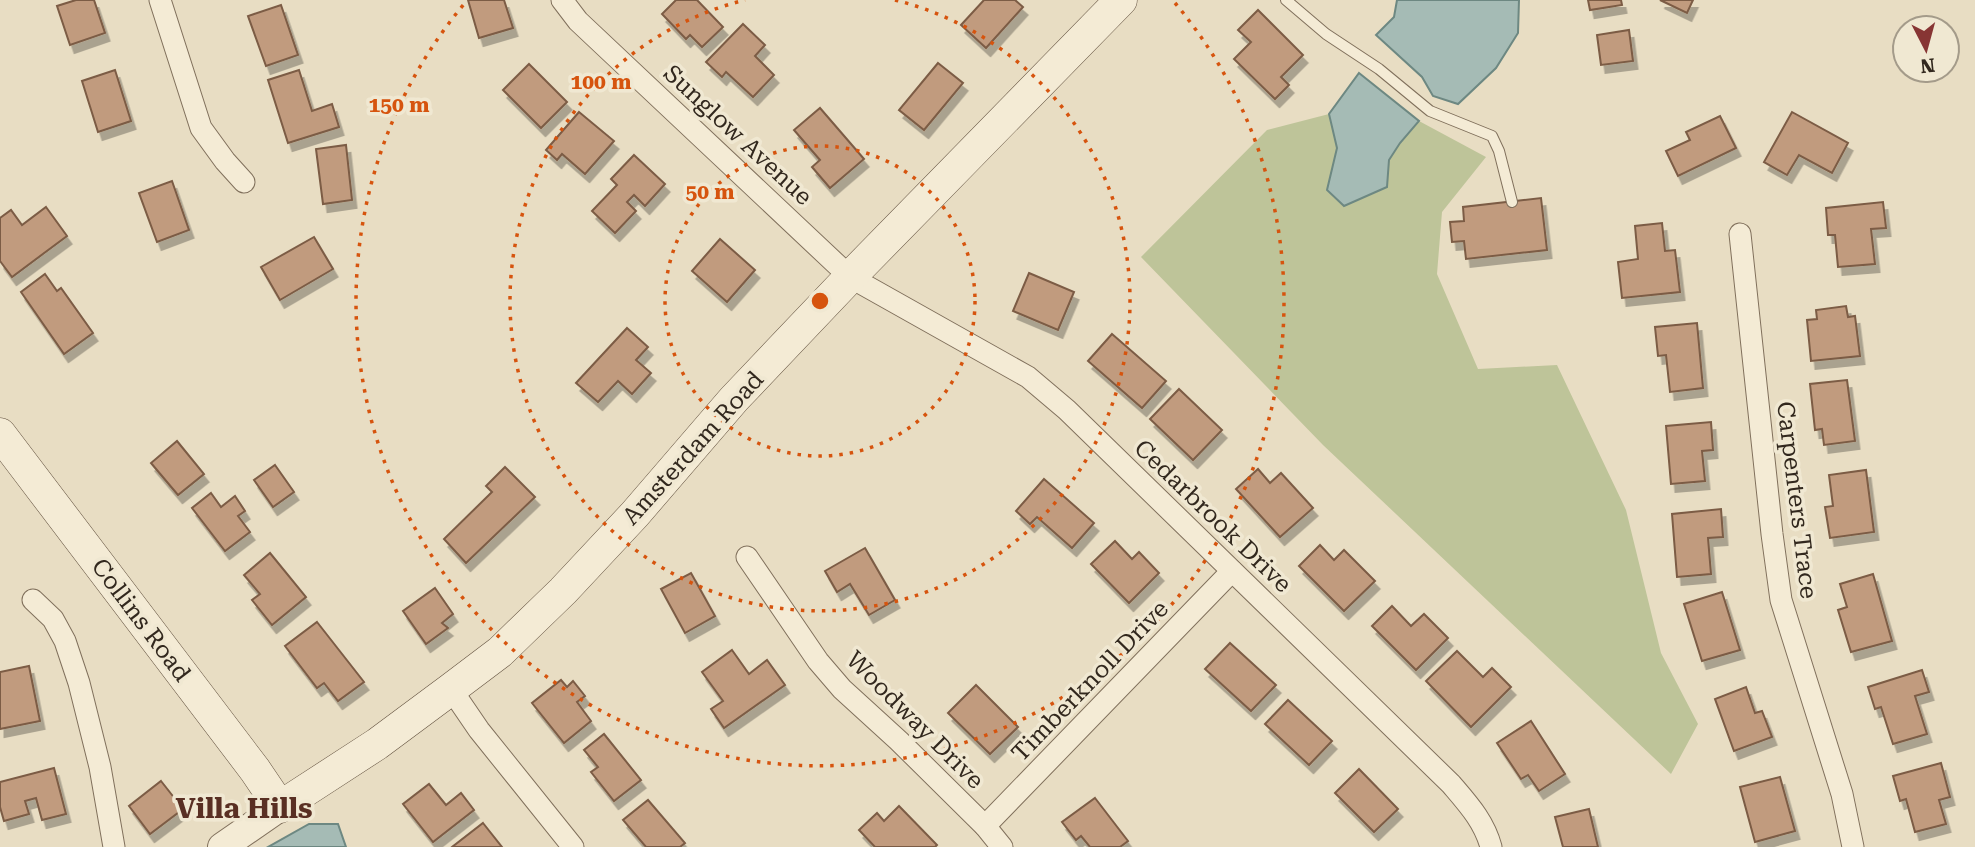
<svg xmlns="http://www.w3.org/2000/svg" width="1975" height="847" font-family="'Roboto Serif',serif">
  <defs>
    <filter id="shadow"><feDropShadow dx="4.5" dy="8" stdDeviation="0" flood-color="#0004"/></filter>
  </defs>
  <rect width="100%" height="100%" fill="#e8ddc3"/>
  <polygon fill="#bec499" points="1329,114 1337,148 1327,190 1387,187 1389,160 1400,143 1419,121 1486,157 1442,212 1437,274 1478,369 1557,365 1626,510 1661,653 1698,724 1671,774 1323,445 1141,257 1267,130"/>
  <g fill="#a5bbb5" stroke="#6d8882" stroke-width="2">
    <polygon points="1397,0 1519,0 1518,33 1496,68 1458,104 1433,96 1422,77 1376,35 1394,17"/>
    <polygon points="1359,73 1419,121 1400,143 1389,160 1387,187 1344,206 1327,190 1337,148 1329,114"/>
    <polygon points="309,824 338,824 346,847 268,847"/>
  </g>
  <g fill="#c19b7e" stroke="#7c5c45" stroke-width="2" filter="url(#shadow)">
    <polygon points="76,0 94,0 105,33 70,45 57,6"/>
    <polygon points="468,0 504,0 513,28 479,38"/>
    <polygon points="676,0 697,0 723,27 702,47 690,35 686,39 662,14"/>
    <polygon points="984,0 1015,0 1023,7 986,48 961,25"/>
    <polygon points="1588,0 1621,0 1622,5 1590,10"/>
    <polygon points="1660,0 1693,0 1687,13"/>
    <polygon points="281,5 298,55 266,66 248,16"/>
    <polygon points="1258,10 1303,55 1281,77 1289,85 1275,99 1234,59 1251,42 1238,30"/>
    <polygon points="743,24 765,45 755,56 774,75 753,97 726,72 722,77 706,62"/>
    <polygon points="1629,30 1633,61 1601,65 1597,35"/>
    <polygon points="938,63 963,83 924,130 899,110"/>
    <polygon points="529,64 567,102 541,128 503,90"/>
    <polygon points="115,70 131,121 98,132 82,81"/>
    <polygon points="299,70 312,111 332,104 339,127 288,143 268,80"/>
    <polygon points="820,108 864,159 830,188 812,167 820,160 794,130"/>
    <polygon points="579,112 614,141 585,174 562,154 557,160 546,150"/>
    <polygon points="1792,112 1848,143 1832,173 1799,155 1787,175 1764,162"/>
    <polygon points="1720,116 1736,148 1678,176 1666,151 1690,140 1686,132"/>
    <polygon points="346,145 352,200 323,204 316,149"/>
    <polygon points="634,155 665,184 645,206 634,195 627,202 636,211 615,233 592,211 617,185 611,179"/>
    <polygon points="172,181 189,230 157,242 139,193"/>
    <polygon points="1541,198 1547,250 1466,259 1464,241 1452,242 1450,222 1464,221 1463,207"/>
    <polygon points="1883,202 1886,228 1871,229 1875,264 1838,267 1835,235 1828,235 1826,208"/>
    <polygon points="46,207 67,236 12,277 0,261 0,218 11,210 22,225"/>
    <polygon points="1662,223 1665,251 1675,250 1680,292 1622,298 1618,262 1638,259 1635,226"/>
    <polygon points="314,237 333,269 280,300 261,267"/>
    <polygon points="720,239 755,270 727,302 692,271"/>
    <polygon points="1029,273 1074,292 1058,330 1013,311"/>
    <polygon points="45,274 57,291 61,288 93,333 64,354 21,292"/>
    <polygon points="1846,306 1848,317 1855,316 1860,356 1811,361 1807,320 1817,319 1816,310"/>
    <polygon points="1697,323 1703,388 1670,392 1666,355 1658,356 1655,327"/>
    <polygon points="627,328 648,347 636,360 651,373 632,394 618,381 598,402 576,383"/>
    <polygon points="1112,334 1166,381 1142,408 1088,361"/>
    <polygon points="1847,380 1855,441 1824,445 1822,429 1815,430 1810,384"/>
    <polygon points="1179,389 1222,430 1193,460 1150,419"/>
    <polygon points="1711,422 1713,450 1702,451 1705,481 1671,484 1666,426"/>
    <polygon points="177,441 204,474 178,495 151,463"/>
    <polygon points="275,465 294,492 273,507 254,480"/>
    <polygon points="505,467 535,497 466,563 444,539 492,492 486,486"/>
    <polygon points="1258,469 1270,483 1281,473 1313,508 1280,537 1236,489"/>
    <polygon points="1866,470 1874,532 1830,538 1825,507 1833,506 1829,475"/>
    <polygon points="1044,479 1094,523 1072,548 1037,517 1030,524 1016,511"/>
    <polygon points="211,493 221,507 235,496 245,511 238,516 250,532 225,551 192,508"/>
    <polygon points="1721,509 1723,537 1708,538 1711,574 1677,577 1672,514"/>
    <polygon points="1115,541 1132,559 1139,552 1159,573 1129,603 1091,564"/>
    <polygon points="1320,545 1334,560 1344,550 1375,581 1344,611 1299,566"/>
    <polygon points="865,548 895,600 869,615 850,584 837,592 825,571"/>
    <polygon points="270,553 306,597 272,625 252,600 260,594 244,575"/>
    <polygon points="691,573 715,616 685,633 661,589"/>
    <polygon points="1873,574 1892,641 1851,652 1838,610 1847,607 1840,584"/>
    <polygon points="435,588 453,614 442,623 448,628 426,644 403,611"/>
    <polygon points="1722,592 1740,650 1702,661 1684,604"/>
    <polygon points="1392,606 1411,626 1424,614 1448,638 1416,670 1372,626"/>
    <polygon points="317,622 364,682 338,701 324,683 317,688 285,646"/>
    <polygon points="1230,643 1276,685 1251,711 1205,669"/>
    <polygon points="732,650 749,674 767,660 785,685 724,728 711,709 723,701 702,672"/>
    <polygon points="1457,651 1483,677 1492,668 1511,687 1471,727 1426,681"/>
    <polygon points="29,666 40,721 0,729 0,672"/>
    <polygon points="1922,670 1929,692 1915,696 1927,734 1893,744 1881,707 1875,709 1868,687"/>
    <polygon points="561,680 567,687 573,681 585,696 577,702 591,721 564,743 532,703"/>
    <polygon points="976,685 1018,727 990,754 948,713"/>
    <polygon points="1746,687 1755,713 1762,711 1772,737 1734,751 1715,699"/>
    <polygon points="1288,700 1332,741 1309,765 1265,724"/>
    <polygon points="1531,721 1565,774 1539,791 1528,775 1521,779 1497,743"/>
    <polygon points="604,734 641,780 614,801 591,772 598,767 584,750"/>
    <polygon points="1941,763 1950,797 1939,800 1946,824 1915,832 1906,799 1900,801 1893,776"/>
    <polygon points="54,768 66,814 42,820 36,798 25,801 29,814 4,821 0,807 0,782"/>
    <polygon points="1359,769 1398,809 1374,832 1335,793"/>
    <polygon points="1780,777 1795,831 1755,842 1740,787"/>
    <polygon points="161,781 183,809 150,834 129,806"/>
    <polygon points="429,784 446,805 461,793 474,810 433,842 403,804"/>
    <polygon points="1095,798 1128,841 1120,847 1090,847 1081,836 1076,840 1062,822"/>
    <polygon points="648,800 685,843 680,847 646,847 623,820"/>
    <polygon points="899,806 937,845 935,847 875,847 859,830 877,813 884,821"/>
    <polygon points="1589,809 1598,847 1563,847 1555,817"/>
    <polygon points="483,823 502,847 452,847"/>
  </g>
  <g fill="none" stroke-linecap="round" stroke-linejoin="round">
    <defs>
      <polyline id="service" points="1286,0 1326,34 1379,69 1430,111 1492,136 1499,151 1512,202"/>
      <g id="minor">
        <polyline points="160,0 201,128 225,161 244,182"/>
        <path d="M562 0 578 21 850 277 1028 377 1067 410 1451 784C1468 804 1484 821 1491 847"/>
        <polyline points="1740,234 1772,534 1781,600 1842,794 1853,847"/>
        <polyline points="747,557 818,661 842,689 899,741 985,826 1002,847"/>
        <polyline points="33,600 53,619 65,641 79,683 100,767 114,847"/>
        <polyline points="451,689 479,730 573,847"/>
        <polyline points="985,826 1232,571"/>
      </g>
      <polyline id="tertiary" points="222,847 280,807"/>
      <polyline id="secondary" points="0,434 255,770 280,807 377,744 451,689 500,652 563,591 635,514 734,399 850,277 1121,0"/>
    </defs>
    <use href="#service" stroke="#80705c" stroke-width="12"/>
    <use href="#minor" stroke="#80705c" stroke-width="23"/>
    <use href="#tertiary" stroke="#80705c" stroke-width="30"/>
    <use href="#secondary" stroke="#62513f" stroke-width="33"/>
    <use href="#service" stroke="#f4ebd5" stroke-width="10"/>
    <use href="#minor" stroke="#f4ebd5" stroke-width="21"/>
    <use href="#tertiary" stroke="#f4ebd5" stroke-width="28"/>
    <use href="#secondary" stroke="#f4ebd5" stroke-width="32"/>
  </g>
  <g fill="none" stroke="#d6540e" stroke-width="3.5" stroke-dasharray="3.5 7">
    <circle cx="820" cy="301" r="155"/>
    <path d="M895 0A310 310 0 1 1 745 0"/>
    <path d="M1175 3A464 464 0 1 1 465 3"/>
  </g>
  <g text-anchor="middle" stroke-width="7" stroke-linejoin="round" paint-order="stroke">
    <g font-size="24" fill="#32281e" stroke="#f0e8d2">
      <text transform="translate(738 135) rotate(43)" y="8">Sunglow Avenue</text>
      <text transform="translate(693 448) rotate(-48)" y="8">Amsterdam Road</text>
      <text transform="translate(1797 500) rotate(83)" y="8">Carpenters Trace</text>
      <text transform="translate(1213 516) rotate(44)" y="8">Cedarbrook Drive</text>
      <text transform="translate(141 620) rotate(53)" y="8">Collins Road</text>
      <text transform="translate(1090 681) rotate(-46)" y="8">Timberknoll Drive</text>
      <text transform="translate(915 720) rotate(45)" y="8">Woodway Drive</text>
    </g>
    <g font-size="28" font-weight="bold" fill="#592f23" stroke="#f0e8d2">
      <text x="244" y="818">Villa Hills</text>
    </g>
  </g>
  <circle cx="820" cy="301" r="10" fill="#d6540e" stroke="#f0e8d2" stroke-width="3.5"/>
  <g font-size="21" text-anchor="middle" font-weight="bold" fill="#d6540e" stroke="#f0e8d2" stroke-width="7" stroke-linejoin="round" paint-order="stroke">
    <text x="601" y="89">100 m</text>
    <text x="399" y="112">150 m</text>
    <text x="710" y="199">50 m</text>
  </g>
  <g transform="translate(1926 49) rotate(174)"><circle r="33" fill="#f0e8d2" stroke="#a49b8a" stroke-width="2"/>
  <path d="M0-5L12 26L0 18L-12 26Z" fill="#873534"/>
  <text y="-10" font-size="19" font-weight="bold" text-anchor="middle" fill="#32281e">N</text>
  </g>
</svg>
